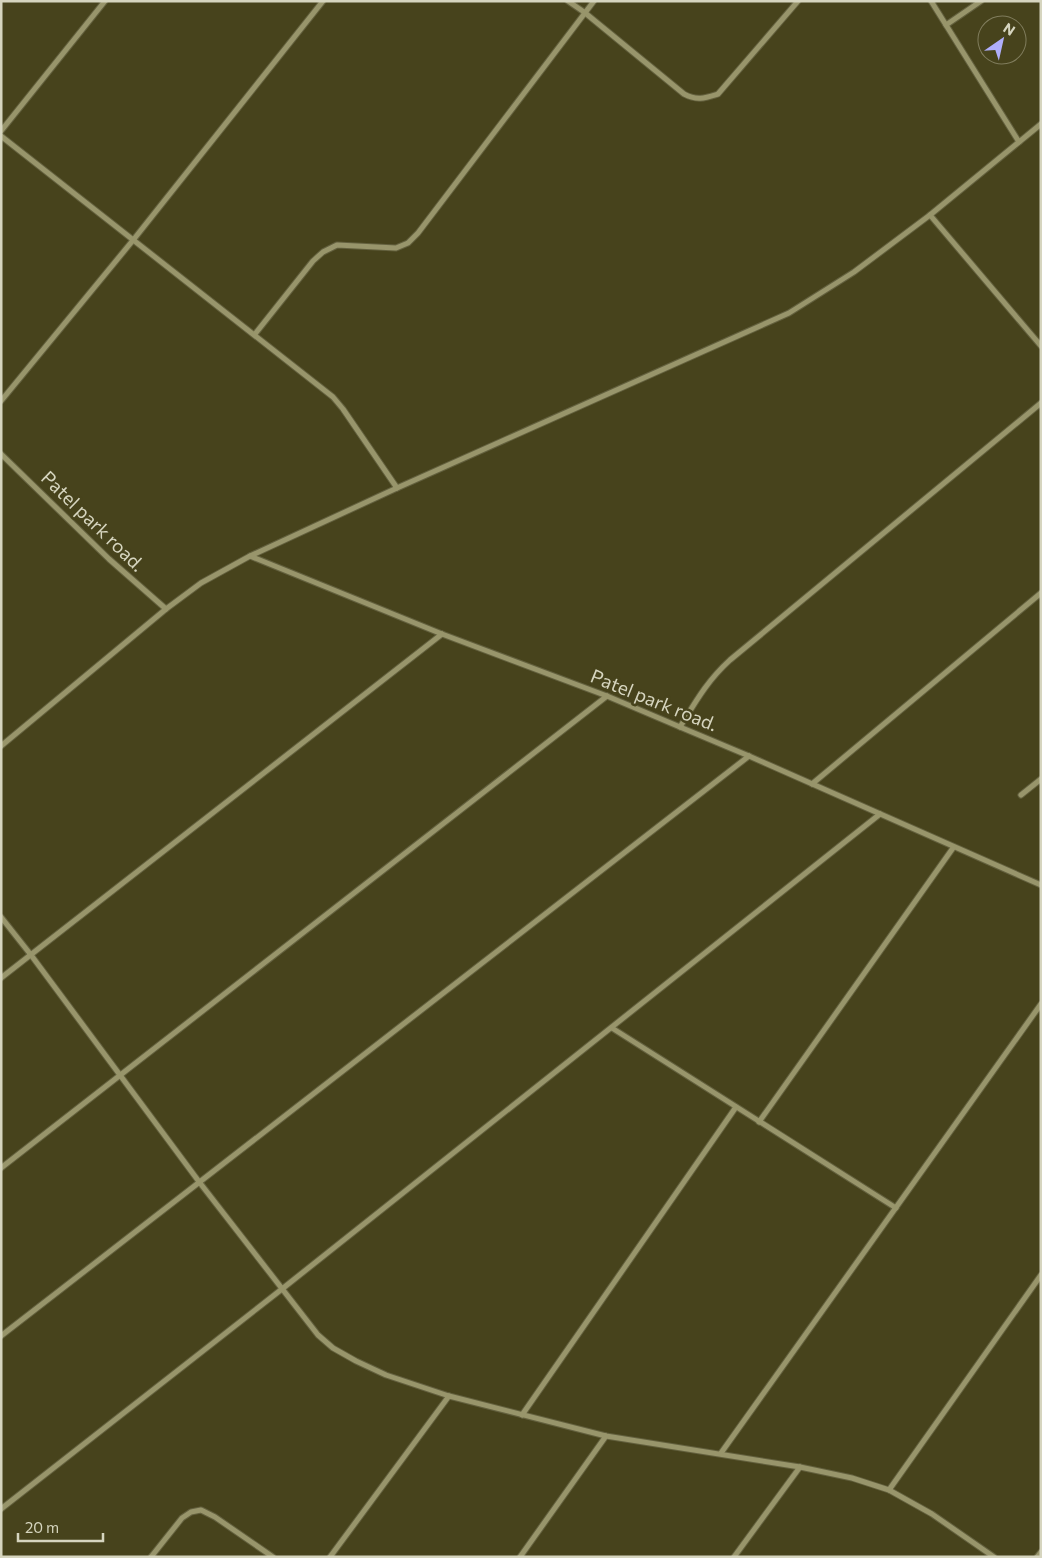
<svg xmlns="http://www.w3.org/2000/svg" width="1042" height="1558" font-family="Commissioner,sans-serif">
  <rect width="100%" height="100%" fill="#47431c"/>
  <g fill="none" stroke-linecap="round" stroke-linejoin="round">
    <defs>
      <g id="minor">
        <path d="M568 1 584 12 684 94C697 101 705 98 718 94L798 1"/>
        <polyline points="931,1 1019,142"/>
        <polyline points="946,25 981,1"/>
        <polyline points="1,131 105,1"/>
        <polyline points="1,136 333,397 343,409 397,488"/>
        <polyline points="930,215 1041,346"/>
        <polyline points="255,334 313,261 323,252 337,245 396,248 408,243 418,233 594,1"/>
        <polyline points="1,401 134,239 323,1"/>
        <polyline points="1,454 109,559 166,609"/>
        <polyline points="250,556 442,634 607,696 680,727 749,756 1041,885"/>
        <path d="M680 727C696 701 707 681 730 660L1041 403"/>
        <polyline points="1,746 166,609 201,583 250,556 397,488 789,313 854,272 930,215 1041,124"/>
        <polyline points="812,784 1041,593"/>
        <polyline points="1021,795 1041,779"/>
        <polyline points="1,917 31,955 200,1183 318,1335 333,1348 356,1361 386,1375 449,1396 606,1436 800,1467 852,1478 889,1490 932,1514 994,1557"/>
        <polyline points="1,978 442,634"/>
        <polyline points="612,1028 896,1208"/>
        <polyline points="759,1122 953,848"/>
        <polyline points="1,1168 607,696"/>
        <polyline points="1,1336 749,756"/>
        <polyline points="522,1415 736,1107"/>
        <polyline points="721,1453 1041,1004"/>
        <polyline points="889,1490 1041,1275"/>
        <polyline points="1,1509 282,1289 880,814"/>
        <polyline points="151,1557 182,1518 191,1512 201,1510 215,1517 273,1557"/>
        <polyline points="330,1557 449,1396"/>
        <polyline points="520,1557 606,1436"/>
        <polyline points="734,1557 800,1467"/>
        <polyline points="1037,1557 1041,1552"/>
      </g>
    </defs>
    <use href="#minor" stroke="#63603e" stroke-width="7"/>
    <use href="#minor" stroke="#98956b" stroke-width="5"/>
  </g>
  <g text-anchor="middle" stroke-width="5" stroke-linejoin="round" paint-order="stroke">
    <g font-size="19" fill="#d6d5bf" stroke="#47431c">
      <text transform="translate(93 521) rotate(44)" y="7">Patel park road.</text>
      <text transform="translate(654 700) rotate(22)" y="7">Patel park road.</text>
    </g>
  </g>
  <rect width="1042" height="1558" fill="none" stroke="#d6d5bf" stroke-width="5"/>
  <g transform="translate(1002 40) rotate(34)"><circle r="24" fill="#47431c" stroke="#807d5d"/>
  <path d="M0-4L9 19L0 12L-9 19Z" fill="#afaefa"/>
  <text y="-8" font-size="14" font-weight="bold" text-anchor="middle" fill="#d6d5bf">N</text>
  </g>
  <path d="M18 1533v8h85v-8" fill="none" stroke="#d6d5bf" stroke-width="2.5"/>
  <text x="25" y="1533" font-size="15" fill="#d6d5bf" stroke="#47431c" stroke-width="4" paint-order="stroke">20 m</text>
</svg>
